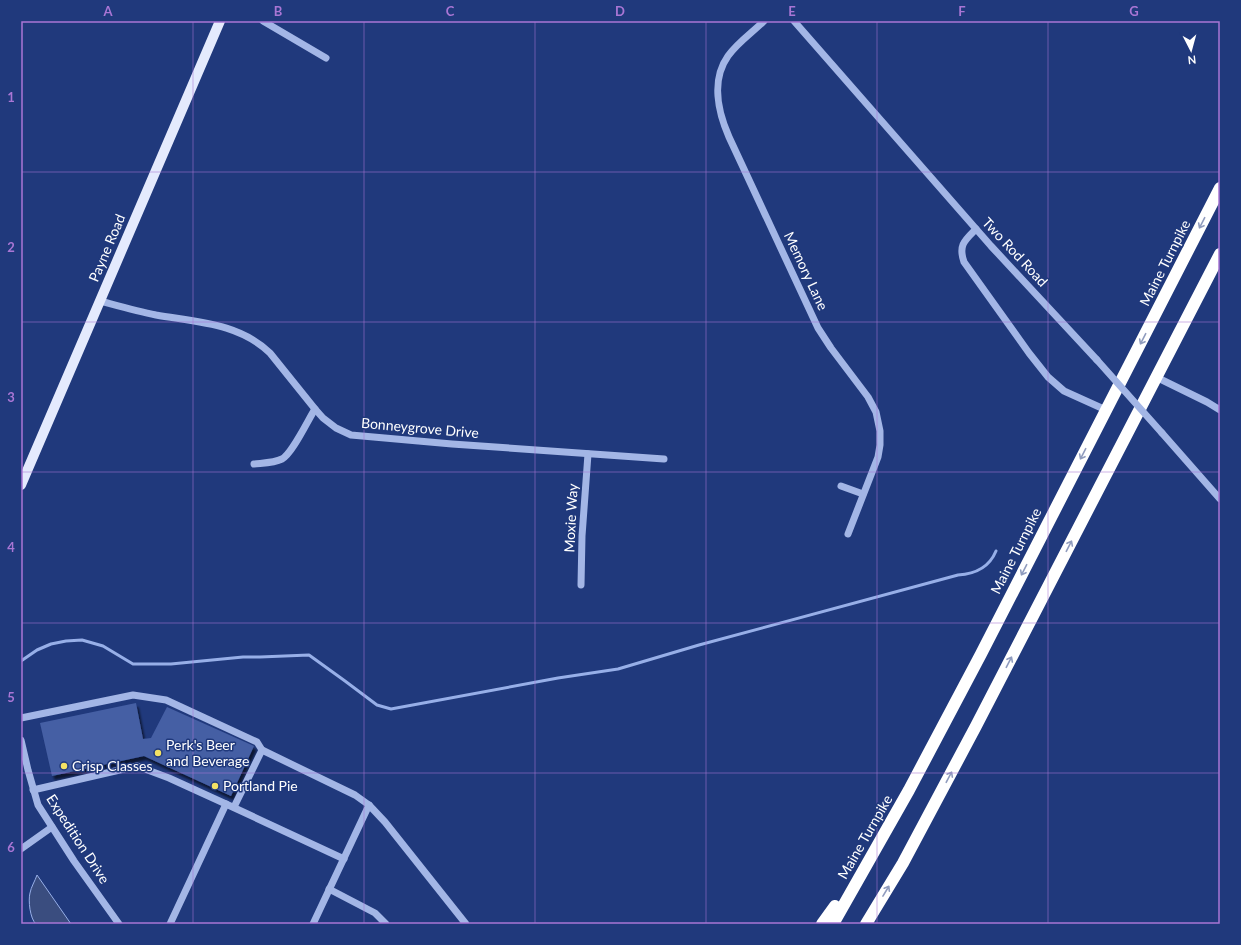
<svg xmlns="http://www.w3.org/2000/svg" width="1241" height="945" font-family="Lato,sans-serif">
  <defs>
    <filter id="shadow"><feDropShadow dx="2.5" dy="4" stdDeviation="1" flood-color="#0009"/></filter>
  </defs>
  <rect width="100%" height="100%" fill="#20397c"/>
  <path fill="#3a4d7f" stroke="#97afe8" d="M37 875 71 924H36C30 919 28 900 30 893 31 887 35 881 37 875Z"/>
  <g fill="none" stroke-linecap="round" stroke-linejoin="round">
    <path stroke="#97afe8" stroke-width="3" d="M21 661 37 650 51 644 66 641 82 640 103 646 133 664H171L243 657H260L309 655 345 681 377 705 391 709 558 678 618 669 699 645 958 575C975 574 989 568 996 551"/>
  </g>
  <polygon fill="#455fa4" filter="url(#shadow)" points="136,703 143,739 151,738 167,707 254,746 231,796 144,756 52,776 40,723"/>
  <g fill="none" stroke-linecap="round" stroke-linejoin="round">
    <g stroke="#a3b6e6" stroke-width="7">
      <polyline points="263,21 326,58"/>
      <path d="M764 21C752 33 738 42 728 56 711 80 718 112 729 137L818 328 831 348 868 397 876 412 880 431V445L878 457 848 534"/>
      <polyline points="794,21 991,246 1097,360"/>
      <path d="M976 229C965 240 958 245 964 262L1029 353 1048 377 1064 391 1106 410"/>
      <path d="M100 301C119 306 137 311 156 315 196 322 239 323 270 353L315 409 323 418 336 428 351 435 452 444 664 459"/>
      <polyline points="1156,377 1207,402 1220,410"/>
      <polyline points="1162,433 1220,499"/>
      <path d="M254 464C263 463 274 463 282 459 292 454 308 420 315 409"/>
      <polyline points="841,486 863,494"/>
      <polyline points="581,585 582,536 588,454"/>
      <polyline points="21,718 133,695 166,700 257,742 262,750 355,795 369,805 385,822 466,924"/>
      <polyline points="21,740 28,770 38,805 74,861 119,924"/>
      <polyline points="33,790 137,766 169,778 226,804 344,859"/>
      <polyline points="234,807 262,750"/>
      <polyline points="21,849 52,827"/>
      <polyline points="329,889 375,913 386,924"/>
      <polyline points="170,924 226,804"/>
      <polyline points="313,924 369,805"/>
    </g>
    <polyline stroke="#e4eafd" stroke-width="10" points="21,485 220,21"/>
    <g stroke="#fff" stroke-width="12">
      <polyline points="822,924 835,906"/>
      <polyline points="833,924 909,790 981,654 1220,188"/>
      <polyline points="866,924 903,863 976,726 1220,254"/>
    </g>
    <polyline stroke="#a3b6e6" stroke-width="7" points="1097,360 1162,433"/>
  </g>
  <defs><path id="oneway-shaft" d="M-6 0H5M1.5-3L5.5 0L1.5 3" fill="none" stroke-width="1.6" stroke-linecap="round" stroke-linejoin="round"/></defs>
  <g stroke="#909cbe">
    <use href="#oneway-shaft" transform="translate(1202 223) rotate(117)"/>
    <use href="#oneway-shaft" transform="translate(1143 339) rotate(117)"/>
    <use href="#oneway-shaft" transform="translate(1083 454) rotate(117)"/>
    <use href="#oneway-shaft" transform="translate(1069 546) rotate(-63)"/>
    <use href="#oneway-shaft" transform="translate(1024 570) rotate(117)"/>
    <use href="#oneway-shaft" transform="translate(1009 662) rotate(-63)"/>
    <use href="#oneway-shaft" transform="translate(949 777) rotate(-62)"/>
    <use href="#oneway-shaft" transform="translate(886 891) rotate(-59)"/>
  </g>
  <path fill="none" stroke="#a976d5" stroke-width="1" stroke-opacity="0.55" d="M193 21V924M364 21V924M535 21V924M706 21V924M877 21V924M1048 21V924M21 172H1220M21 322H1220M21 472H1220M21 623H1220M21 773H1220"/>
  <g fill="#f4e264" stroke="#20397c" stroke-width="1.5">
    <circle cx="158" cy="753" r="4"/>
    <circle cx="64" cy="766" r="4"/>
    <circle cx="215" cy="786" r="4"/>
  </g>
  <g text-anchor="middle" stroke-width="3" stroke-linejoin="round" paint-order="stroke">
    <g font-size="14" fill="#fff" stroke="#20397c">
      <text transform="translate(107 248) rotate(-67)" y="5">Payne Road</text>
      <text transform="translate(1015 252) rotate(47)" y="5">Two Rod Road</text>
      <text transform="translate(1165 263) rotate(-63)" y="5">Maine Turnpike</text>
      <text transform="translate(806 271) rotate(65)" y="5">Memory Lane</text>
      <text transform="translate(420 428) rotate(5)" y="5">Bonneygrove Drive</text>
      <text transform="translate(571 518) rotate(-87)" y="5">Moxie Way</text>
      <text transform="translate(1016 551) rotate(-63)" y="5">Maine Turnpike</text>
      <text transform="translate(865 837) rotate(-60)" y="5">Maine Turnpike</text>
      <text transform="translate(78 839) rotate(57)" y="5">Expedition Drive</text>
    </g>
    <g font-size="14" fill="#fff" stroke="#20397c" text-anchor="start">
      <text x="166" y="750">Perk's Beer<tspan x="166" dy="16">and Beverage</tspan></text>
      <text x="72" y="771">Crisp Classes</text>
      <text x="223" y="791">Portland Pie</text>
    </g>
  </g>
  <rect width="1241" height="945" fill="none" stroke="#20397c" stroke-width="44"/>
  <g transform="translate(1191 50) rotate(174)" stroke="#20397c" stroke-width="3" paint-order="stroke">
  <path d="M0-3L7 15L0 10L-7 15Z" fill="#ffffff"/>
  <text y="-6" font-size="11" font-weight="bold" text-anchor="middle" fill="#ffffff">N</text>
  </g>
  <rect x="22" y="22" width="1197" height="901" fill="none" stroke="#a976d5" stroke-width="1.5"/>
  <g font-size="13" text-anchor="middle" font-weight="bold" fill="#a976d5">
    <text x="108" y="16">A</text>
    <text x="278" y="16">B</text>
    <text x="450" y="16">C</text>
    <text x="620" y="16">D</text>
    <text x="792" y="16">E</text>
    <text x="962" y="16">F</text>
    <text x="1134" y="16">G</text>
    <text x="11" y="102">1</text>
    <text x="11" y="252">2</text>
    <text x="11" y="402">3</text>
    <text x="11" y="552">4</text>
    <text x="11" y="702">5</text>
    <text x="11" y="852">6</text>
  </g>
</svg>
